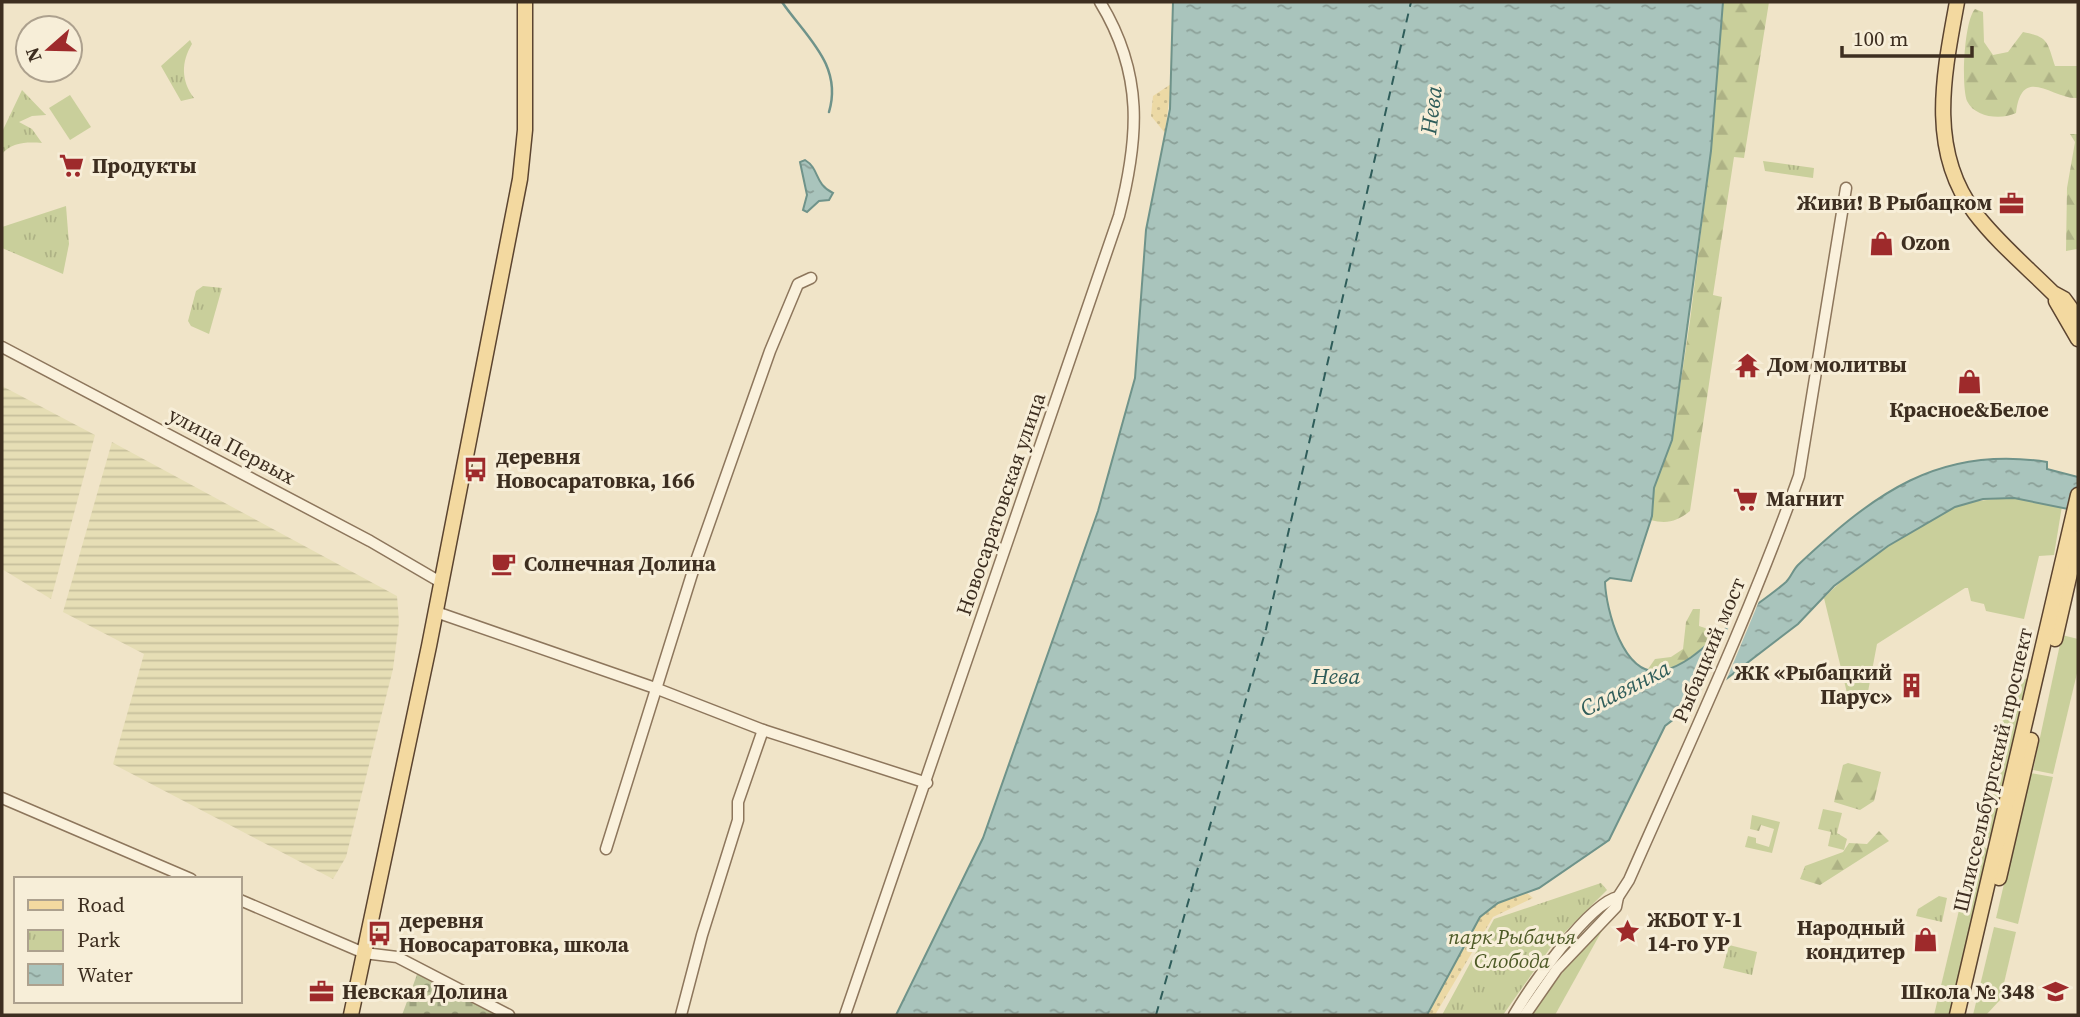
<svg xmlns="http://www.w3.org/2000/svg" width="2080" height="1017" font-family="'Source Serif 4',serif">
  <defs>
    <pattern id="farmland-rules" width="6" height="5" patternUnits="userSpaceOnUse" patternTransform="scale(1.75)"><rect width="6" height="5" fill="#e6deb5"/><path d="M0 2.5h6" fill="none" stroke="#c6bf9b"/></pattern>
    <pattern id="forest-firs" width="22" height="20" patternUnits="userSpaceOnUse" patternTransform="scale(1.75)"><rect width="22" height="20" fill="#c9cf9b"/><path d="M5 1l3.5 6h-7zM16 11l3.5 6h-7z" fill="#aeb285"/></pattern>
    <pattern id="sand-dots" width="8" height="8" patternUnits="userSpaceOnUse" patternTransform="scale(1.75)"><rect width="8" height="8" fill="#ecd9a5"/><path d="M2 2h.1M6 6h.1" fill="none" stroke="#cbbb8e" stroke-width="1.8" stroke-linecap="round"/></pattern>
    <pattern id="cemetery-stones" width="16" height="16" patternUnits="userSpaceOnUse" patternTransform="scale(1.75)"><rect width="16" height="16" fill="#bfc49a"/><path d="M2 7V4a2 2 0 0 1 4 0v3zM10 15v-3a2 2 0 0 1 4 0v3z" fill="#9ca07d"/></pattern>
    <pattern id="park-tufts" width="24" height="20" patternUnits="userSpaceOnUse" patternTransform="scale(1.75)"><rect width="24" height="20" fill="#c9cf9b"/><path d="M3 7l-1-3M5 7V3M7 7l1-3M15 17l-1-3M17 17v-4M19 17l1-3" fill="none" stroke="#aeb285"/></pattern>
    <pattern id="water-ripples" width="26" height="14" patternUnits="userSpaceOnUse" patternTransform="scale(1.75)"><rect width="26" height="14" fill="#a9c4bc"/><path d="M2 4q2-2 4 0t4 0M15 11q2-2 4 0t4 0" fill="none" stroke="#8ba098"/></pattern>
  </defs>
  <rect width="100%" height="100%" fill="#f0e4c8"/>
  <g fill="url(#farmland-rules)">
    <polygon points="2,386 95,435 51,599 2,569"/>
    <polygon points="112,442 397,596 399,622 393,669 346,857 333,879 113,764 144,654 63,612"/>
  </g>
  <g fill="#c9cf9b">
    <polygon points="70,95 91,127 70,140 49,108"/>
    <path d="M2014 498 2062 506 2054 555 2039 556 2024 619 1986 611 1984 604 1971 601 1968 588H1965L1877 644 1867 697 1847 693 1824 598C1851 570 1919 519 1956 506 1975 500 1994 499 2014 498Z"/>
    <polygon points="2062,635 2078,639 2078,669 2053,774 2033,770"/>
    <polygon points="2030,677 1992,839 1976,835 2011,685"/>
    <polygon points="2030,773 2053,777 2018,924 1996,918"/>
    <polygon points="1975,843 1990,850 1952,1015 1934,1015"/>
    <polygon points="1604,927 1555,1015 1531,1015 1571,961"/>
    <polygon points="1994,927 2016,932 2000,1000 1986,1015 1973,1015"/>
  </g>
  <g fill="url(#forest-firs)">
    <path d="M1723 2H1769L1744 158 1734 157 1713 295 1722 297 1690 511C1676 522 1667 524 1650 520L1654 488 1672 440 1690 321 1711 151Z"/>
    <path d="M1975 9 1983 12 1984 42 1993 55 2008 52 2023 32C2049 37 2047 42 2055 66H2078V98C2053 100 2022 63 2016 113 2002 120 1975 118 1967 101 1961 86 1964 21 1975 9Z"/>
    <polygon points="2070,134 2078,134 2078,238 2077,249 2066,251 2067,188 2075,142"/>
    <path d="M1693 609H1700L1699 626 1711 630 1717 626 1716 636C1696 652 1676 675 1648 669L1655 659 1671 657 1683 649 1686 622Z"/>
    <polygon points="1848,763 1881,772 1874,801 1860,810 1834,802 1843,765"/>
    <polygon points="1752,815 1780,822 1772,853 1745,847 1748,836 1756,838 1756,843 1769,847 1774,829 1761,825 1759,831 1750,829"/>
    <polygon points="1879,831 1889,841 1820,885 1800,879 1805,866 1843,852 1849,843 1867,844"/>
  </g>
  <g fill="url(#sand-dots)">
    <polygon points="1171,84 1165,133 1151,116 1153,96"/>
    <polygon points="1527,893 1533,898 1493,917 1435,1015 1428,1015 1480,917 1498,903"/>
  </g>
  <polygon fill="url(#cemetery-stones)" points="418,972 499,1015 402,1015"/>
  <g fill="url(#park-tufts)">
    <path d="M190 40 192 44C181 62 181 81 194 98L181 101 161 66Z"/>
    <path d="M22 90 46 115 32 116 19 122 32 129 42 143C27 142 12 142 2 154V132Z"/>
    <polygon points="1763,161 1814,168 1813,178 1765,171"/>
    <polygon points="66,206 69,244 63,274 2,248 2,227"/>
    <polygon points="203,286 222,288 209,334 191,326 188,321 196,291"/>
    <polygon points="1823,809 1842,813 1837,833 1847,839 1844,850 1828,846 1831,832 1818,829"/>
    <polygon points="1601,883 1607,890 1553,944 1503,1015 1442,1015 1494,919"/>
    <polygon points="1939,896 1947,898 1942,922 1916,916 1918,909"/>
    <polygon points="1729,945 1757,952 1752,975 1723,968"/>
  </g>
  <g fill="url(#water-ripples)" stroke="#6f938a" stroke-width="2">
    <path d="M1173 2H1723L1711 151 1672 440 1654 488 1652 516 1631 581 1610 578 1605 582C1606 609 1623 678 1662 671 1689 665 1710 641 1731 624 1749 609 1769 597 1786 582 1791 577 1793 570 1798 565 1874 494 1938 445 2047 462V469L2078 477V511L2014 498 1983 499 1955 507 1888 546 1834 586 1798 624 1665 726 1609 840 1539 888 1498 903 1480 917 1427 1015H896L983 838 1098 511 1135 378 1146 230 1170 109Z"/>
    <path d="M805 160C820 169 814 184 833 193L829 200 819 201 807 212 803 210 807 195 800 162Z"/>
  </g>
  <polygon fill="#f0e4c8" points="1762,594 1723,688 1694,708 1732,619"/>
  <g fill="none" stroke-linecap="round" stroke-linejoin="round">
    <path stroke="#6f938a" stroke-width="2.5" d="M782 2C806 37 843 65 829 112"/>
    <polyline stroke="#2f5d5a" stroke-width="2" stroke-dasharray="9 7" stroke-linecap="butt" points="1156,1015 1266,629 1411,2"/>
    <defs>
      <g id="minor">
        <polyline points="2,347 370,541 442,583"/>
        <polyline points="436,612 655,688 763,730 927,783"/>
        <polyline points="2,798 191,879"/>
        <polyline points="606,849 697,558 770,351 798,284 811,278"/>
        <polyline points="240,900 364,953 397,957 509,1015"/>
        <polyline points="681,1015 702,935 738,820 738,802 763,730"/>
        <path d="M845 1015 1119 216C1139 138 1144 74 1100 2"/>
        <path d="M1514 1015C1529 988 1589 903 1618 897"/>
        <path d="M1525 1015 1557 969 1616 907 1618 897 1629 880C1688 746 1750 614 1799 476L1846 188"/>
      </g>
      <g id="major">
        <path d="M1957 2C1944 73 1927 150 1975 213 1997 242 2027 267 2053 293L2064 299 2078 318"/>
        <polyline points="2056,301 2078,339"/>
        <polyline points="2055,639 2078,538"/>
        <polyline points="1999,878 2031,740"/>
        <polyline points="351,1015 429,646 520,179 525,130 525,2"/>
        <polyline points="1957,1015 2078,495"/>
      </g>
    </defs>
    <use href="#minor" stroke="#8d765c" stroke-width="13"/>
    <use href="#major" stroke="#5b4430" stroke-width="17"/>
    <use href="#minor" stroke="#faf1dc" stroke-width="10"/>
    <use href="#major" stroke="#f3d9a0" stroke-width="14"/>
  </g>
  <defs>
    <symbol id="supermarket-bare" viewBox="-9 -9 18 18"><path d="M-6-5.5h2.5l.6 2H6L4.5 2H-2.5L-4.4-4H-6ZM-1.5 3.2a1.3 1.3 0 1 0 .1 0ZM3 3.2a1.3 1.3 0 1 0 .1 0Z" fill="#9e2a2b" stroke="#f7eed8" stroke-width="2.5" paint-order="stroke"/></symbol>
    <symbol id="office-bare" viewBox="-9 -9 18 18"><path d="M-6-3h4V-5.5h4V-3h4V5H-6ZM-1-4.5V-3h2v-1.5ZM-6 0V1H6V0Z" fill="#9e2a2b" stroke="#f7eed8" stroke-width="2.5" paint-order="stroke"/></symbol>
    <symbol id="shop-bare" viewBox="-9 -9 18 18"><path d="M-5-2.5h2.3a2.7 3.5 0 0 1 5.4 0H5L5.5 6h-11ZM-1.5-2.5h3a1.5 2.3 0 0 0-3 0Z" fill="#9e2a2b" stroke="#f7eed8" stroke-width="2.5" paint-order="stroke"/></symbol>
    <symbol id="temple-bare" viewBox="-9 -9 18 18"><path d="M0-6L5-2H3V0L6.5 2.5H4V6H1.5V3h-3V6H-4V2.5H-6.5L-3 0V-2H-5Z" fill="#9e2a2b" stroke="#f7eed8" stroke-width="2.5" paint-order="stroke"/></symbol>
    <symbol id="bus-bare" viewBox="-9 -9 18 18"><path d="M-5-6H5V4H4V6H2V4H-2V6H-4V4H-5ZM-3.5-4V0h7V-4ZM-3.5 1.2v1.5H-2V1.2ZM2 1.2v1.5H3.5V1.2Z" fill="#9e2a2b" stroke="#f7eed8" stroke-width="2.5" paint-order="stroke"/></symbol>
    <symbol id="cafe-bare" viewBox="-9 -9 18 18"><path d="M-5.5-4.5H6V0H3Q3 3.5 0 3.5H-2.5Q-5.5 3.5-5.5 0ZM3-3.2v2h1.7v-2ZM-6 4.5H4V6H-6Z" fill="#9e2a2b" stroke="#f7eed8" stroke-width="2.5" paint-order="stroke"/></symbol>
    <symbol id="building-bare" viewBox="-9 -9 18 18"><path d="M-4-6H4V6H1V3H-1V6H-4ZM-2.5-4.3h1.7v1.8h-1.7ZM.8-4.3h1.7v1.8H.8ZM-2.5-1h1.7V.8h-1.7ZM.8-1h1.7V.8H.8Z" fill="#9e2a2b" stroke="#f7eed8" stroke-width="2.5" paint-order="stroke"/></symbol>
    <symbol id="sight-bare" viewBox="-9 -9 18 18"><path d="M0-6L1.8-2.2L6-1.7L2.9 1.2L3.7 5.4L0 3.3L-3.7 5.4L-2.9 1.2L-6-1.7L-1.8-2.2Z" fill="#9e2a2b" stroke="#f7eed8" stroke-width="2.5" paint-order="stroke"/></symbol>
    <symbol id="school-bare" viewBox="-9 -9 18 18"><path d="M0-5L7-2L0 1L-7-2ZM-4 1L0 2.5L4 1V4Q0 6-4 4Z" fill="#9e2a2b" stroke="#f7eed8" stroke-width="2.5" paint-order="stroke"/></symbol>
  </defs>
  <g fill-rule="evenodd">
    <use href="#supermarket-bare" x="54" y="148" width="35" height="35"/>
    <use href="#office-bare" x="1994" y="186" width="35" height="35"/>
    <use href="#shop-bare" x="1864" y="226" width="35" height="35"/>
    <use href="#temple-bare" x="1730" y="348" width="35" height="35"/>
    <use href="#shop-bare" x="1952" y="364" width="35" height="35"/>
    <use href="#bus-bare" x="458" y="452" width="35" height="35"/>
    <use href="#supermarket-bare" x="1728" y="482" width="35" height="35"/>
    <use href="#cafe-bare" x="486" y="546" width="35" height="35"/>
    <use href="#building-bare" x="1894" y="668" width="35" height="35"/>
    <use href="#sight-bare" x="1610" y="914" width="35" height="35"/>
    <use href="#bus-bare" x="362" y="916" width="35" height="35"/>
    <use href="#shop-bare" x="1908" y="922" width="35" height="35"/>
    <use href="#office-bare" x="304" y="974" width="35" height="35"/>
    <use href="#school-bare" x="2038" y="974" width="35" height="35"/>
  </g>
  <g text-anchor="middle" stroke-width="6" stroke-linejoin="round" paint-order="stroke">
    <g font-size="21" font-weight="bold" fill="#3d2e20" stroke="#f7eed8" text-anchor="start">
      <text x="92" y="173">Продукты</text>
      <text x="1992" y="210" text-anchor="end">Живи! В Рыбацком</text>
      <text x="1901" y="250">Ozon</text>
      <text x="1767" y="372">Дом молитвы</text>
      <text x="1969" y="417" text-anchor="middle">Красное&amp;Белое</text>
      <text x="496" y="464">деревня<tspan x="496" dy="24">Новосаратовка, 166</tspan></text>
      <text x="1766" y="506">Магнит</text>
      <text x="524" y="571">Солнечная Долина</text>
      <text x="1892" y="680" text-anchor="end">ЖК «Рыбацкий<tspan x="1892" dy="24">Парус»</tspan></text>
      <text x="1647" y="927">ЖБОТ Y-1<tspan x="1647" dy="24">14-го УР</tspan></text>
      <text x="399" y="928">деревня<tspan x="399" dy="24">Новосаратовка, школа</tspan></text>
      <text x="1905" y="935" text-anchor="end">Народный<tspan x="1905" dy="24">кондитер</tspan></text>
      <text x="342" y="999">Невская Долина</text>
      <text x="2035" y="999" text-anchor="end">Школа № 348</text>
    </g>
    <g font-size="21" fill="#3d2e20" stroke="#f7eed8">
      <text transform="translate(232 446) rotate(28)" y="7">улица Первых</text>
      <text transform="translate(1001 504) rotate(-71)" y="7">Новосаратовская улица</text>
      <text transform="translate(1709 650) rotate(-67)" y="7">Рыбацкий мост</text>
      <text transform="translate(1993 770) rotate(-77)" y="7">Шлиссельбургский проспект</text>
    </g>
    <g font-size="21" font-style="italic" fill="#4d5a26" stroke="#f7eed8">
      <text x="1512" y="944">парк Рыбачья<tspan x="1512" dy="24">Слобода</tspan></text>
    </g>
    <g font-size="23" font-style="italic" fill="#2f5d5a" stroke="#f7eed8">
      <text transform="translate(1431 110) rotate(-83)" y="8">Нева</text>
      <text x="1336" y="684">Нева</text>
      <text transform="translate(1625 688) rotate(-27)" y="8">Славянка</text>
    </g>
  </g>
  <rect width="2080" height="1017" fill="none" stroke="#3d2e20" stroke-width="7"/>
  <rect x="14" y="877" width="228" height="126" fill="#f7eed8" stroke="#ada18e" stroke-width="2"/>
  <rect x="28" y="900" width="35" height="10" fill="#f3d9a0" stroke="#ada18e" stroke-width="2"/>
  <text x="77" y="912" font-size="21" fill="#3d2e20">Road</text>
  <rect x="28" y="930" width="35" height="21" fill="url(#park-tufts)" stroke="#ada18e" stroke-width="2"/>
  <text x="77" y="947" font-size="21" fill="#3d2e20">Park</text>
  <rect x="28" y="964" width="35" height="21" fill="url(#water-ripples)" stroke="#ada18e" stroke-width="2"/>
  <text x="77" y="982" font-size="21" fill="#3d2e20">Water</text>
  <g transform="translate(49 49) rotate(250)"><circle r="33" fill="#f7eed8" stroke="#ada18e" stroke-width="2"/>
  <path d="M0-5L12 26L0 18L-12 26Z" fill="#9e2a2b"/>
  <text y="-10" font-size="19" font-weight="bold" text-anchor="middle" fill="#3d2e20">N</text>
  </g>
  <path d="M1842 46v10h130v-10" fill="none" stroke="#3d2e20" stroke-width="3.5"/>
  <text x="1853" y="46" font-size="21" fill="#3d2e20" stroke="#f7eed8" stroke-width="5" paint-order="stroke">100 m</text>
</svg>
